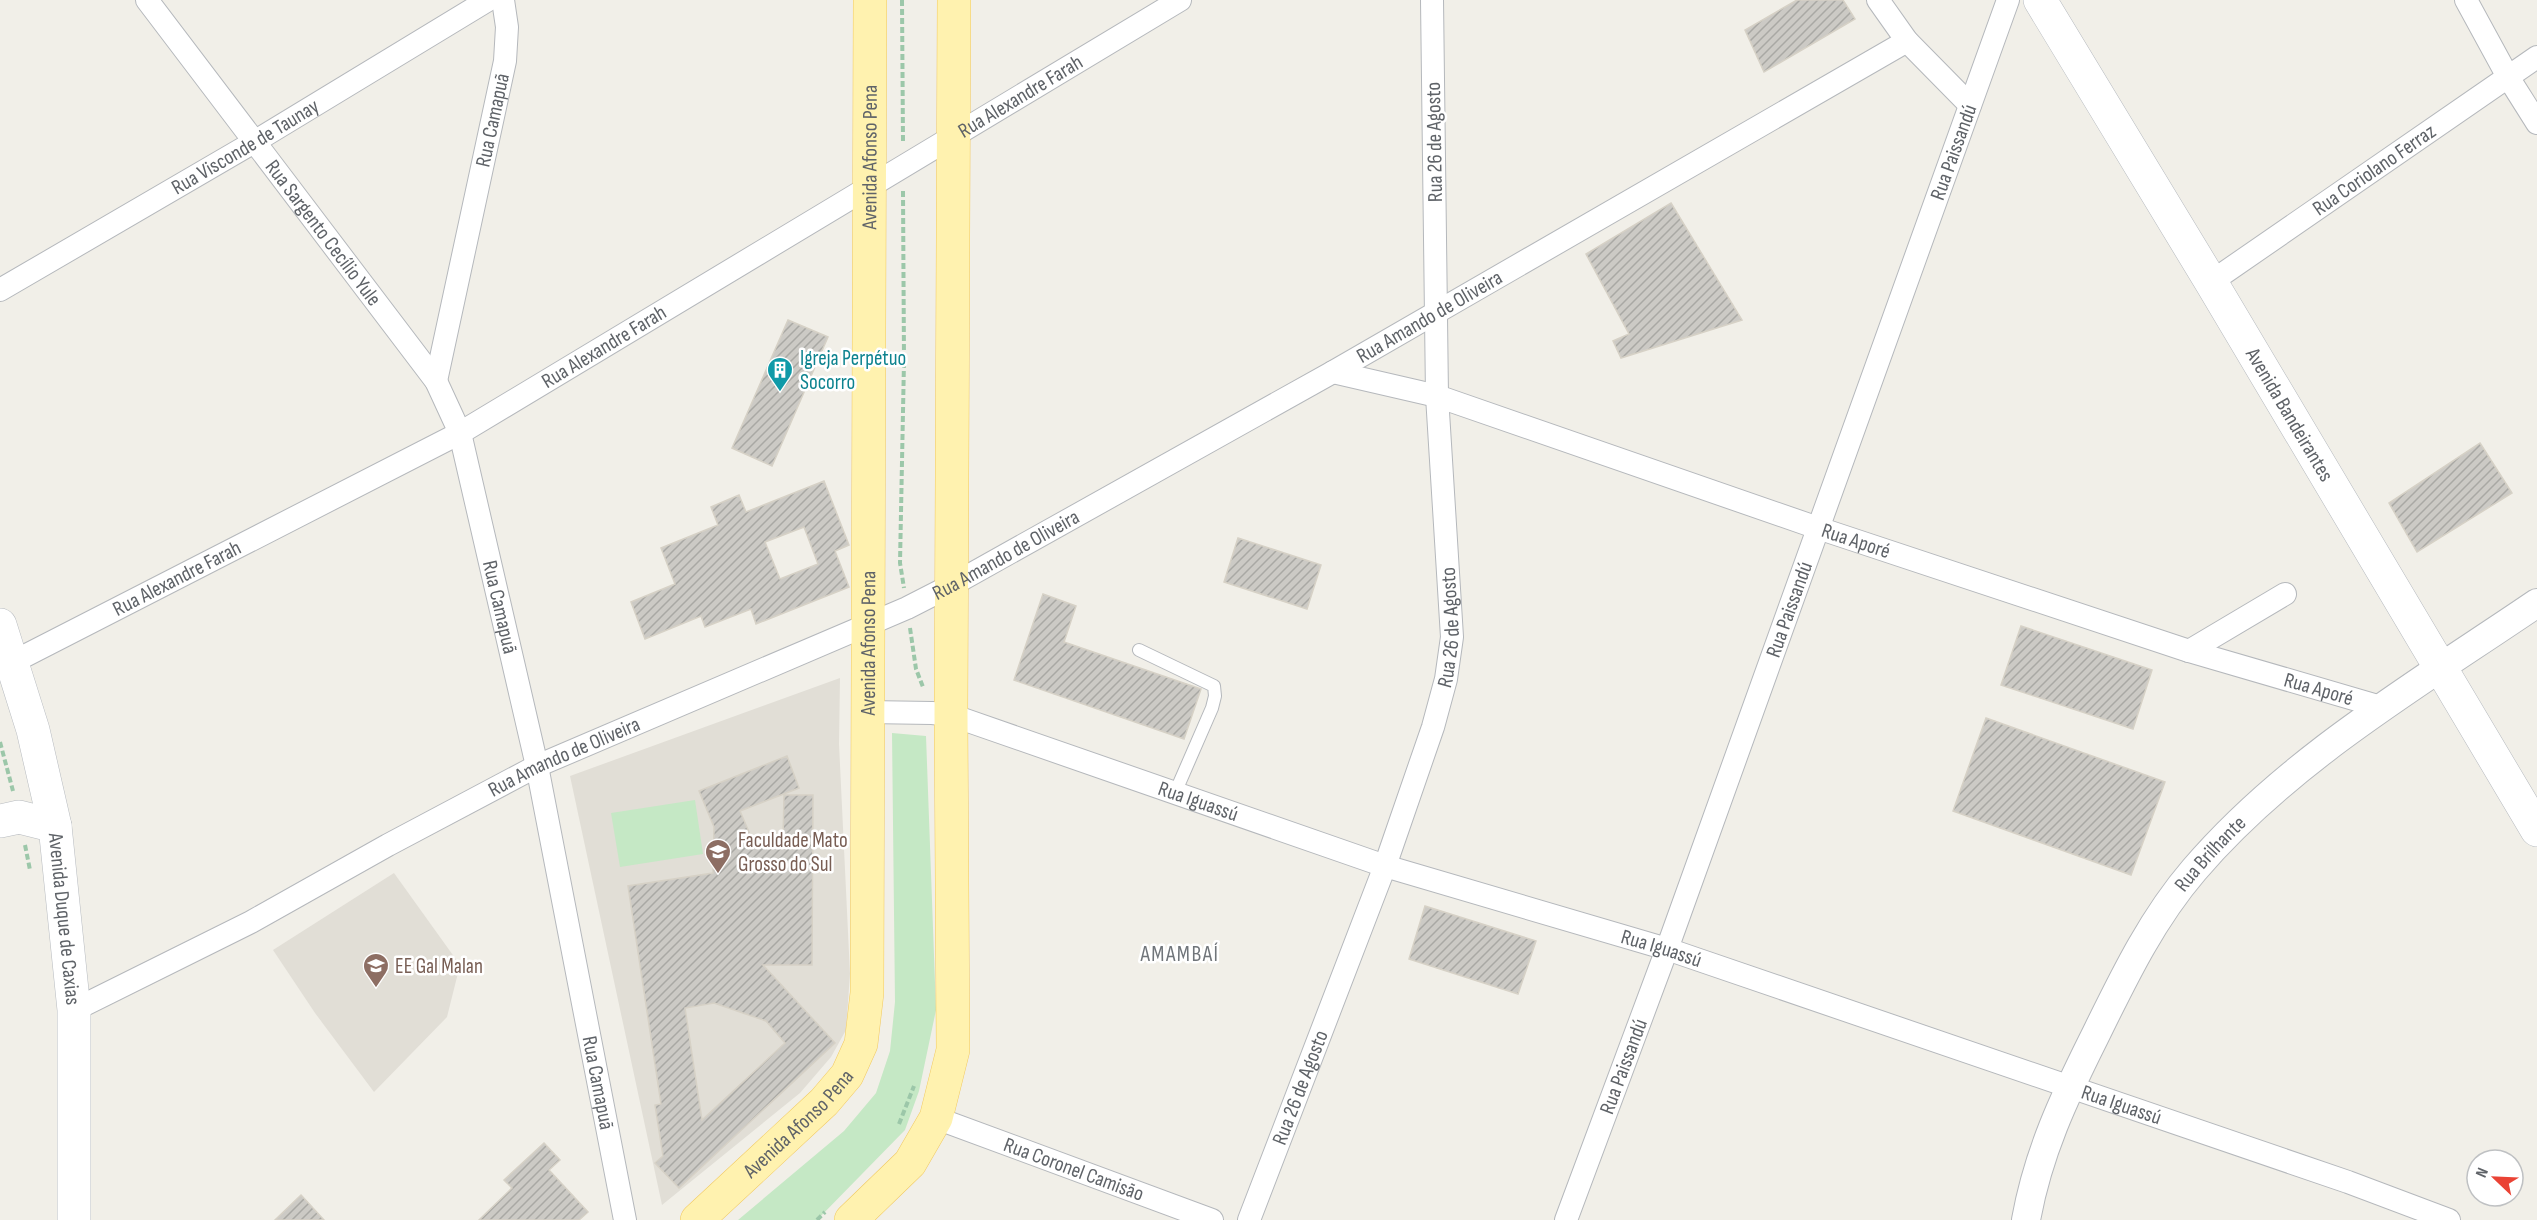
<svg xmlns="http://www.w3.org/2000/svg" width="2537" height="1220" font-family="'Sofia Sans Condensed',sans-serif">
  <defs>
    <pattern id="building-hatch" width="6" height="6" patternUnits="userSpaceOnUse" patternTransform="scale(1.5)"><rect width="6" height="6" fill="#cccac5"/><path d="M-1 1l2-2M0 6l6-6M5 7l2-2" fill="none" stroke="#a9a8a4"/></pattern>
  </defs>
  <rect width="100%" height="100%" fill="#f1efe8"/>
  <g fill="#e1ded6">
    <polygon points="840,678 839,744 850,974 846,1030 831,1057 800,1093 662,1205 570,776"/>
    <polygon points="394,873 460,965 447,1017 374,1092 315,1013 273,950"/>
  </g>
  <g fill="#c5e8c5">
    <polygon points="892,733 926,736 936,1010 919,1091 905,1130 817,1220 738,1220 844,1131 876,1093 890,1051 895,1002"/>
    <polygon points="695,800 703,854 620,867 611,813"/>
  </g>
  <g fill="url(#building-hatch)" stroke="#d6d1c6" stroke-width="1.5" fill-rule="evenodd">
    <polygon points="1797,0 1843,0 1855,19 1764,72 1745,30"/>
    <polygon points="1671,203 1742,320 1621,358 1613,341 1629,334 1586,254"/>
    <polygon points="788,320 828,337 772,466 732,448"/>
    <polygon points="2480,443 2512,493 2417,552 2389,503"/>
    <path d="M824 481 849 545 835 551 849 587 756 624 751 609 705 627 701 616 645 639 631 602 675 584 661 548 718 525 711 507 739 495 746 512ZM804 527 818 564 780 579 765 542Z"/>
    <polygon points="1238,538 1321,565 1307,609 1224,582"/>
    <polygon points="1043,594 1076,606 1064,642 1201,689 1184,739 1014,680"/>
    <polygon points="2021,626 2152,670 2133,729 2001,685"/>
    <polygon points="1986,718 2165,782 2131,875 1953,811"/>
    <path d="M787 756 799 788 740 811 752 839 783 840 784 795H813L812 965H763L835 1043 679 1188 655 1163 663 1156 655 1105 661 1104 628 886 713 873 714 827 699 791ZM714 1003 766 1021 785 1043 702 1120 685 1008Z"/>
    <polygon points="1425,906 1536,941 1518,994 1409,959"/>
    <polygon points="544,1143 560,1160 549,1170 588,1212 579,1220 479,1220 512,1188 504,1180"/>
    <polygon points="301,1195 324,1220 275,1220"/>
  </g>
  <g fill="none" stroke-linecap="round" stroke-linejoin="round">
    <defs>
      <polyline id="service" points="1139,650 1214,686 1215,696 1212,708 1175,793"/>
      <g id="minor">
        <path id="s1" d="M147 0 436 381 460 433 537 766 625 1220"/>
        <polyline points="1878,0 1907,41 1970,105"/>
        <polyline points="2466,0 2508,77 2537,123"/>
        <path id="s2" d="M2211 282 2537 57"/>
        <path id="s3" d="M0 290 254 142 488 0"/>
        <path id="s4" d="M1333 372 1437 396 1818 528 2189 651 2381 707"/>
        <path id="s5" d="M436 381 505 61 507 27 503 0"/>
        <polyline points="2189,651 2285,594"/>
        <path id="s6" d="M13 662 460 433 1180 0"/>
        <path id="s7" d="M867 712 932 713 951 715 1385 866 1667 949 2348 1182 2449 1220"/>
        <path id="s8" d="M74 1010 251 922 388 845 537 766 907 608 952 585 1333 372 1907 41"/>
        <path id="s9" d="M936 1118 1212 1220"/>
        <path id="s10" d="M1249 1220 1385 866 1433 727 1446 679 1452 637 1437 396 1432 0"/>
        <path id="s11" d="M1566 1220 1667 949 2008 0"/>
      </g>
      <g id="tertiary">
        <path id="s12" d="M2026 1220C2038 1153 2064 1098 2094 1038 2123 979 2151 920 2194 870 2288 760 2418 684 2537 603"/>
      </g>
      <g id="secondary">
        <path id="s13" d="M2040 0 2211 282 2537 830"/>
        <path id="s14" d="M0 625 33 730 55 826 74 1010V1220"/>
        <polyline points="0,821 19,817 55,826"/>
      </g>
      <g id="primary">
        <path id="s15" d="M697 1220 824 1102 847 1075 861 1044 867 993 870 0"/>
        <polyline points="851,1220 910,1163 936,1118 953,1050 951,715 954,0"/>
      </g>
    </defs>
    <use href="#service" stroke="#b5b8bc" stroke-width="14"/>
    <use href="#minor" stroke="#b5b8bc" stroke-width="24"/>
    <use href="#tertiary" stroke="#b5b8bc" stroke-width="30"/>
    <use href="#secondary" stroke="#b6babf" stroke-width="34"/>
    <use href="#primary" stroke="#f2c960" stroke-width="34"/>
    <g stroke="#9cc7a9" stroke-width="4" stroke-dasharray="6 3" stroke-linecap="butt">
      <polyline points="902,0 903,141"/>
      <polyline points="903,191 904,361 900,563 904,588"/>
      <polyline points="910,628 916,669 923,687"/>
      <polyline points="0,742 13,791"/>
      <polyline points="25,845 30,870"/>
      <polyline points="899,1124 914,1086"/>
      <polyline points="817,1220 825,1212"/>
    </g>
    <use href="#service" stroke="#fff" stroke-width="12"/>
    <use href="#minor" stroke="#fff" stroke-width="22"/>
    <use href="#tertiary" stroke="#fff" stroke-width="28"/>
    <use href="#secondary" stroke="#fff" stroke-width="33"/>
    <use href="#primary" stroke="#fff2af" stroke-width="33"/>
  </g>
  <defs>
    <symbol id="building-pin" viewBox="-11 -11 22 30"><path d="M0 17L-7.5 6A9.5 9.5 0 1 1 7.5 6Z" fill="#0f9aa8" stroke="#fff"/><path d="M-4-6H4V6H1V3H-1V6H-4ZM-2.5-4.3h1.7v1.8h-1.7ZM.8-4.3h1.7v1.8H.8ZM-2.5-1h1.7V.8h-1.7ZM.8-1h1.7V.8H.8Z" fill="#fff"/></symbol>
    <symbol id="university-pin" viewBox="-11 -11 22 30"><path d="M0 17L-7.5 6A9.5 9.5 0 1 1 7.5 6Z" fill="#8d6e63" stroke="#fff"/><path d="M0-5L7-2L0 1L-7-2ZM-4 1L0 2.5L4 1V4Q0 6-4 4Z" fill="#fff"/></symbol>
    <symbol id="school-pin" viewBox="-11 -11 22 30"><path d="M0 17L-7.5 6A9.5 9.5 0 1 1 7.5 6Z" fill="#8d6e63" stroke="#fff"/><path d="M0-5L7-2L0 1L-7-2ZM-4 1L0 2.5L4 1V4Q0 6-4 4Z" fill="#fff"/></symbol>
  </defs>
  <g fill-rule="evenodd">
    <use href="#building-pin" x="765" y="355" width="30" height="40"/>
    <use href="#university-pin" x="703" y="837" width="30" height="40"/>
    <use href="#school-pin" x="361" y="951" width="30" height="40"/>
  </g>
  <g text-anchor="middle" stroke-width="5" stroke-linejoin="round" paint-order="stroke">
    <g font-size="21" fill="#5f6368" stroke="#fff">
      <text dy="7" stroke="none"><textPath href="#s6" startOffset="1156">Rua Alexandre Farah</textPath></text>
      <text dy="7" stroke="none"><textPath href="#s5" startOffset="267">Rua Camapuã</textPath></text>
      <text transform="translate(1434 142) rotate(-91)" y="7">Rua 26 de Agosto</text>
      <text dy="7" stroke="none"><textPath href="#s3" startOffset="284">Rua Visconde de Taunay</textPath></text>
      <text dy="7" stroke="none"><textPath href="#s11" startOffset="1136">Rua Paissandú</textPath></text>
      <text dy="7" stroke="none"><textPath href="#s15" startOffset="1130">Avenida Afonso Pena</textPath></text>
      <text dy="7" stroke="none"><textPath href="#s2" startOffset="198">Rua Coriolano Ferraz</textPath></text>
      <text dy="7" stroke="none"><textPath href="#s1" startOffset="292">Rua Sargento Cecílio Yule</textPath></text>
      <text dy="7" stroke="none"><textPath href="#s8" startOffset="1524">Rua Amando de Oliveira</textPath></text>
      <text dy="7" stroke="none"><textPath href="#s6" startOffset="670">Rua Alexandre Farah</textPath></text>
      <text dy="7" stroke="none"><textPath href="#s13" startOffset="484">Avenida Bandeirantes</textPath></text>
      <text dy="7" stroke="none"><textPath href="#s4" startOffset="550">Rua Aporé</textPath></text>
      <text dy="7" stroke="none"><textPath href="#s8" startOffset="1038">Rua Amando de Oliveira</textPath></text>
      <text dy="7" stroke="none"><textPath href="#s6" startOffset="184">Rua Alexandre Farah</textPath></text>
      <text dy="7" stroke="none"><textPath href="#s1" startOffset="714">Rua Camapuã</textPath></text>
      <text dy="7" stroke="none"><textPath href="#s11" startOffset="650">Rua Paissandú</textPath></text>
      <text dy="7" stroke="none"><textPath href="#s10" startOffset="628">Rua 26 de Agosto</textPath></text>
      <text dy="7" stroke="none"><textPath href="#s15" startOffset="644">Avenida Afonso Pena</textPath></text>
      <text dy="7" stroke="none"><textPath href="#s4" startOffset="1036">Rua Aporé</textPath></text>
      <text dy="7" stroke="none"><textPath href="#s8" startOffset="552">Rua Amando de Oliveira</textPath></text>
      <text dy="7" stroke="none"><textPath href="#s7" startOffset="346">Rua Iguassú</textPath></text>
      <text dy="7" stroke="none"><textPath href="#s12" startOffset="414">Rua Brilhante</textPath></text>
      <text dy="7" stroke="none"><textPath href="#s14" startOffset="302">Avenida Duque de Caxias</textPath></text>
      <text dy="7" stroke="none"><textPath href="#s7" startOffset="832">Rua Iguassú</textPath></text>
      <text dy="7" stroke="none"><textPath href="#s11" startOffset="164">Rua Paissandú</textPath></text>
      <text dy="7" stroke="none"><textPath href="#s1" startOffset="1200">Rua Camapuã</textPath></text>
      <text dy="7" stroke="none"><textPath href="#s10" startOffset="142">Rua 26 de Agosto</textPath></text>
      <text dy="7" stroke="none"><textPath href="#s7" startOffset="1318">Rua Iguassú</textPath></text>
      <text dy="7" stroke="none"><textPath href="#s15" startOffset="140">Avenida Afonso Pena</textPath></text>
      <text dy="7" stroke="none"><textPath href="#s9" startOffset="147">Rua Coronel Camisão</textPath></text>
    </g>
    <g font-size="21" fill="#0d838f" stroke="#fff" text-anchor="start">
      <text x="800" y="365">Igreja Perpétuo<tspan x="800" dy="24">Socorro</tspan></text>
    </g>
    <g font-size="21" fill="#785e54" stroke="#fff" text-anchor="start">
      <text x="738" y="847">Faculdade Mato<tspan x="738" dy="24">Grosso do Sul</tspan></text>
      <text x="395" y="973">EE Gal Malan</text>
    </g>
    <g font-size="22" letter-spacing="1.5" fill="#70757a" stroke="#fff">
      <text x="1180" y="961">AMAMBAÍ</text>
    </g>
  </g>
  <g transform="translate(2495 1178) rotate(293)"><circle r="28" fill="#ffffff" stroke="#bfc1c3" stroke-width="1.5"/>
  <path d="M0-4.5L10 22L0 15L-10 22Z" fill="#ea4335"/>
  <text y="-9" font-size="16" font-weight="bold" text-anchor="middle" fill="#5f6368">N</text>
  </g>
</svg>
